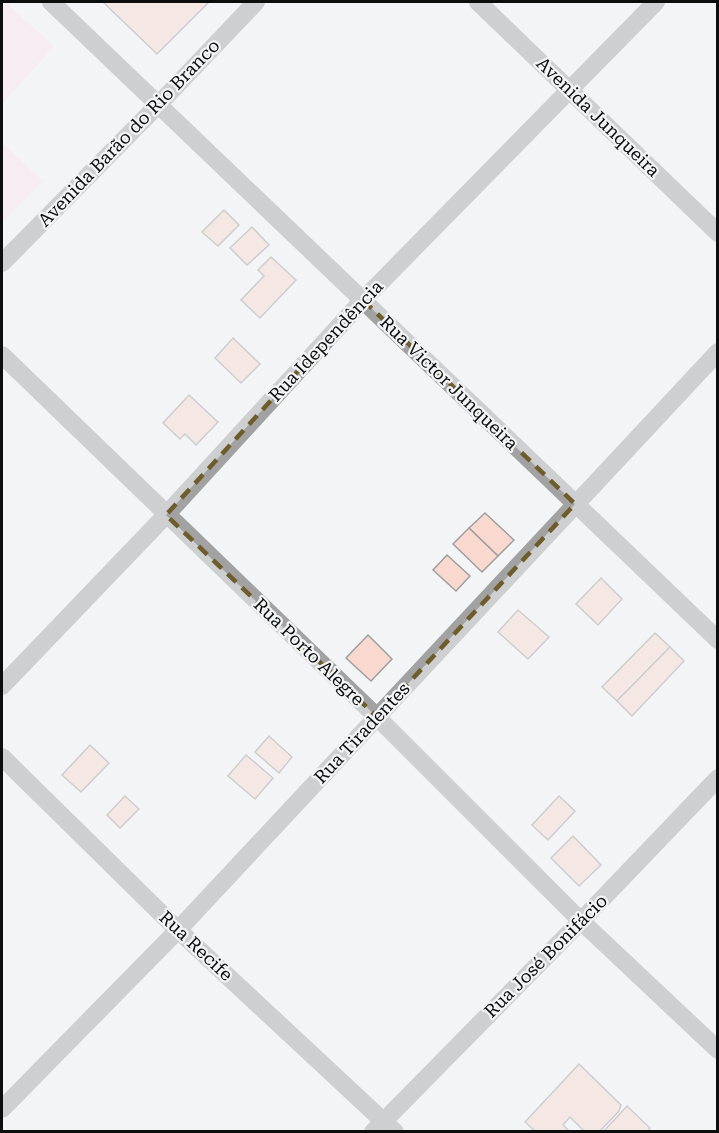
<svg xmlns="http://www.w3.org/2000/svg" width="719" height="1133" font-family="'Roboto Serif',serif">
  <rect width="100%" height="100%" fill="#f3f4f5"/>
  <g fill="#fbe2ed">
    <polygon points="2,2 5,2 54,46 2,104"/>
    <polygon points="2,143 43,181 2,222"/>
  </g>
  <g fill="#f8d8cf" stroke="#a09f9f" stroke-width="1.5">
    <polygon points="105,2 209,2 157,54 104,3"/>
    <polygon points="224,210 239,225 218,246 202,232"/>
    <polygon points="252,227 269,245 247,265 230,248"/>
    <polygon points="271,257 296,280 260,318 241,300 264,276 258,270"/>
    <polygon points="233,338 260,364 241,383 215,358"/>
    <polygon points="189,395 218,422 196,445 185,434 180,439 163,423"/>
    <polygon points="485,513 514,540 498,556 469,528"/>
    <polygon points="469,528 498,556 482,572 453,544"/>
    <polygon points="447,555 470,576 456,591 433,570"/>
    <polygon points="601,578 622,599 598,625 576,604"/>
    <polygon points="518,610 549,637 528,659 498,632"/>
    <polygon points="655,633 670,647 617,701 602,687"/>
    <polygon points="368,635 392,659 371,681 346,658"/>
    <polygon points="670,647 684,661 632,716 617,701"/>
    <polygon points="269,736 292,757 279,773 255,752"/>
    <polygon points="90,745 109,763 81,792 62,775"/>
    <polygon points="246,755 273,778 255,799 228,776"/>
    <polygon points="125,796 139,809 120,828 107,815"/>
    <polygon points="559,796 575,811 548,840 532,825"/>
    <polygon points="573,836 601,865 579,886 551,858"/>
    <polygon points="579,1064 621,1105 619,1111 599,1132 585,1132 570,1117 563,1125 570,1132 536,1132 525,1122"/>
    <polygon points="627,1106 650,1128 647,1132 603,1132"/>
  </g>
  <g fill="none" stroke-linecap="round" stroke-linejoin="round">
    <g stroke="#a3a2a2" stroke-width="18">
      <polyline points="51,2 718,640"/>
      <polyline points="478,2 718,233"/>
      <polyline points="2,263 158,105 256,2"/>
      <polyline points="2,355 377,717 581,921 718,1050"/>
      <polyline points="2,686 166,515 363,300 656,2"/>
      <polyline points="2,757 178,930 395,1132"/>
      <polyline points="2,1109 178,930 718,352"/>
      <polyline points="373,1132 581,921 718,778"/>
    </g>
  </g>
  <path d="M0 0H719V1133H0ZM363 300 575 504 377 717 166 515Z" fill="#f3f4f5" fill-opacity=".55" fill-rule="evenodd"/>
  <path fill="none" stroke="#6f5c2b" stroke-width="4.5" stroke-dasharray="12 8" stroke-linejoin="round" d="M363 300 575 504 377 717 166 515Z"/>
  <g text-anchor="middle" stroke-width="4.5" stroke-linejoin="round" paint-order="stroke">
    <g font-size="18" fill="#0c0d0d" stroke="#f3f4f5">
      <text transform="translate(598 117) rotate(44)" y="6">Avenida Junqueira</text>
      <text transform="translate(129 133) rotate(-46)" y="6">Avenida Barão do Rio Branco</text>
      <text transform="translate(326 341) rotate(-47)" y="6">Rua Idependência</text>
      <text transform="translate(449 383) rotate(44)" y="6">Rua Victor Junqueira</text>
      <text transform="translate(309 652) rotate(44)" y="6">Rua Porto Alegre</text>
      <text transform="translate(362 733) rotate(-47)" y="6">Rua Tiradentes</text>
      <text transform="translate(196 946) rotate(43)" y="6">Rua Recife</text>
      <text transform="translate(546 956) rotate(-45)" y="6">Rua José Bonifácio</text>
    </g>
  </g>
  <rect width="719" height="1133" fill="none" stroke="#0c0d0d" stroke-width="6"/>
</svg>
